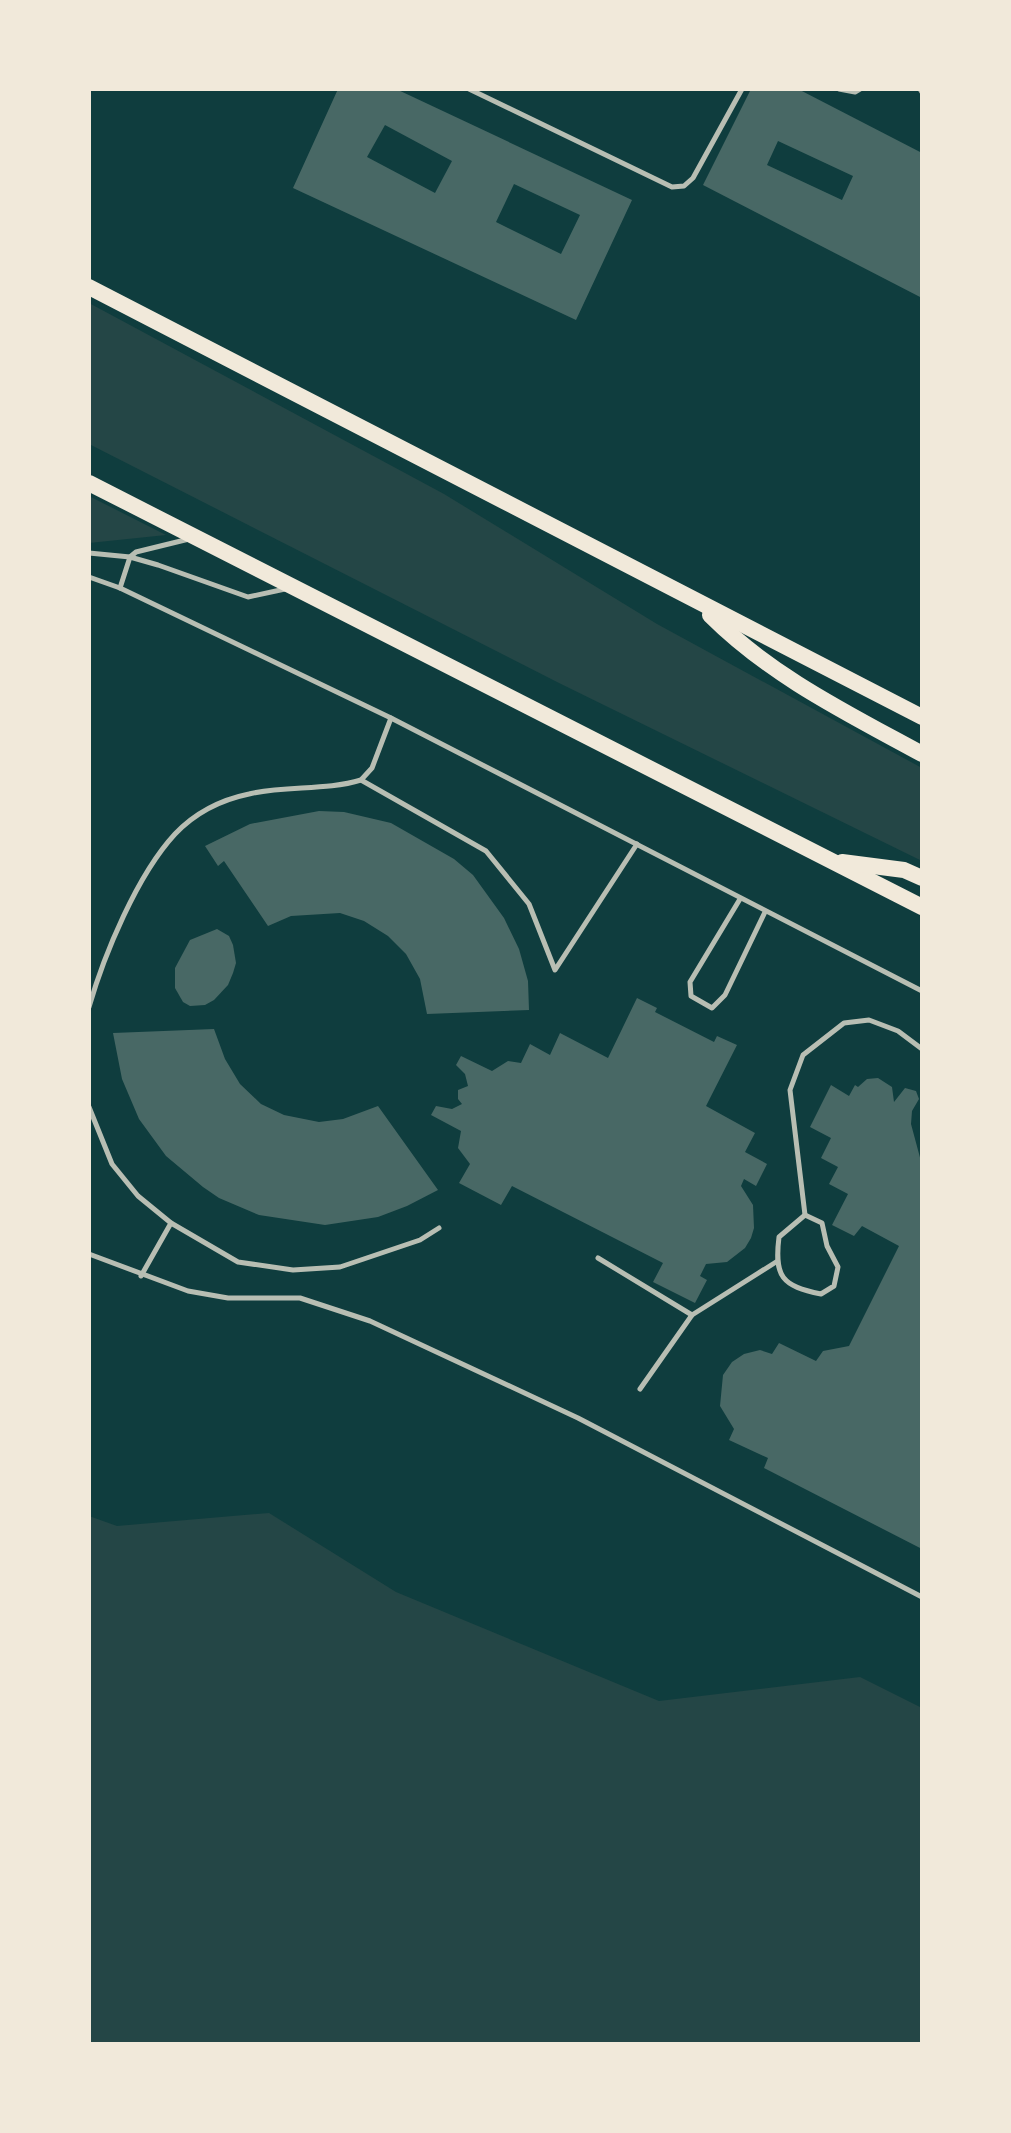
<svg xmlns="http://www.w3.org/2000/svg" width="1011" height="2133" font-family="'PT Sans Narrow',sans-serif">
  <rect width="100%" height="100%" fill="#0f3d3e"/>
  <g fill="#244646">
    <polygon points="89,303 444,494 657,624 922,768 922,861 559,683 89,444"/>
    <polygon points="89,496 166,535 89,543"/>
    <polygon points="269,1513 396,1592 659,1701 860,1677 922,1708 922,2044 89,2044 89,1516 117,1526"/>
  </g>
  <g fill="#486865" fill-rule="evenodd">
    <path d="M338 89H396L632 200 576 320 293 188ZM385 125 452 161 435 193 367 157ZM514 184 580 215 561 254 496 222Z"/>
    <path d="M751 89H798L922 153V298L703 185ZM778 141 853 176 842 200 767 165Z"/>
    <polygon points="319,811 344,812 391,823 454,859 473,875 504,918 519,949 528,981 529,1010 427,1014 420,979 406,954 388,936 364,921 340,913 291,916 268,926 224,861 218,866 205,846 250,824"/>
    <polygon points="217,929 229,936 233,945 236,963 233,973 228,985 214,1000 205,1005 190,1006 183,1002 175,988 175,968 190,940"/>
    <polygon points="637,998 657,1008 655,1012 714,1042 717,1036 737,1045 706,1106 755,1133 745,1152 767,1164 756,1186 744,1179 741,1186 753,1205 754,1228 751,1238 745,1248 727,1262 706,1264 700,1276 707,1280 695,1303 653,1282 663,1263 512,1186 501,1205 459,1183 470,1164 458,1148 461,1131 431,1115 436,1106 452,1109 462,1104 458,1099 458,1090 468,1086 465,1074 456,1065 461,1056 492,1071 508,1061 521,1063 530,1044 550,1055 560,1033 608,1058"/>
    <polygon points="214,1029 225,1059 240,1084 261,1104 284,1115 319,1122 343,1119 378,1106 438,1190 407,1206 378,1217 325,1225 259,1215 219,1198 203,1187 166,1156 139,1119 122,1079 113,1033"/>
    <polygon points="878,1078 892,1087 894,1102 905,1088 916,1091 919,1099 912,1111 911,1124 922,1165 922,1549 764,1468 768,1458 729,1440 734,1429 720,1406 723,1375 732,1362 744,1354 760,1350 772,1354 779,1343 816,1361 823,1351 849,1346 899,1246 862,1226 854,1236 832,1225 848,1194 829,1184 838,1167 821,1158 831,1138 810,1127 831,1085 849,1096 855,1085 858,1087 867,1079"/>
  </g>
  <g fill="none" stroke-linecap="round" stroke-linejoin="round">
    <g stroke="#b8beb3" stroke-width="5">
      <polyline points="469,89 672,187 684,186 693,178 742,89"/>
      <polyline points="839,89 855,92 860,89"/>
      <polyline points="920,89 922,92"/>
      <polyline points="89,553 130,557 158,565 248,597 285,589"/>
      <polyline points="89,577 120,588 391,718 922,991"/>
      <polyline points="120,588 130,557 136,552 189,539"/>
      <polyline points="361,780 486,851 529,904 555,970 637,844"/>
      <polyline points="740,899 690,982 691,996 712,1008 725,995 765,912"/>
      <path d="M89 1007C104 955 137 875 175 834 195 813 220 800 249 794 285 785 326 791 361 780L372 768 391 718"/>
      <polyline points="89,1107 112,1164 138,1196 171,1223 238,1262 293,1270 340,1267 420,1240 439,1228"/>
      <polyline points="805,1215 790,1090 803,1055 844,1023 869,1020 898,1031 922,1049"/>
      <path d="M805 1215 822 1223 827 1246 838 1267 834 1286 821 1294C782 1286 774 1277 779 1237Z"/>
      <polyline points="89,1254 188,1291 228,1298 300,1298 370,1321 578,1418 922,1597"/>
      <polyline points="598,1258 692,1315"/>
      <polyline points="141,1276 171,1223"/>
      <polyline points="640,1389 692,1315 776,1262"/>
    </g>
    <g stroke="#f1e9da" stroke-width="16">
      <polyline points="89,287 922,717"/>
      <polyline points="89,483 922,907"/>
      <path d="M710 615C771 676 847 713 922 754"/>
      <polyline points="842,862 904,870 922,878"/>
    </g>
  </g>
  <rect width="1011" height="2133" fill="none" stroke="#f1e9da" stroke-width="182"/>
</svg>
